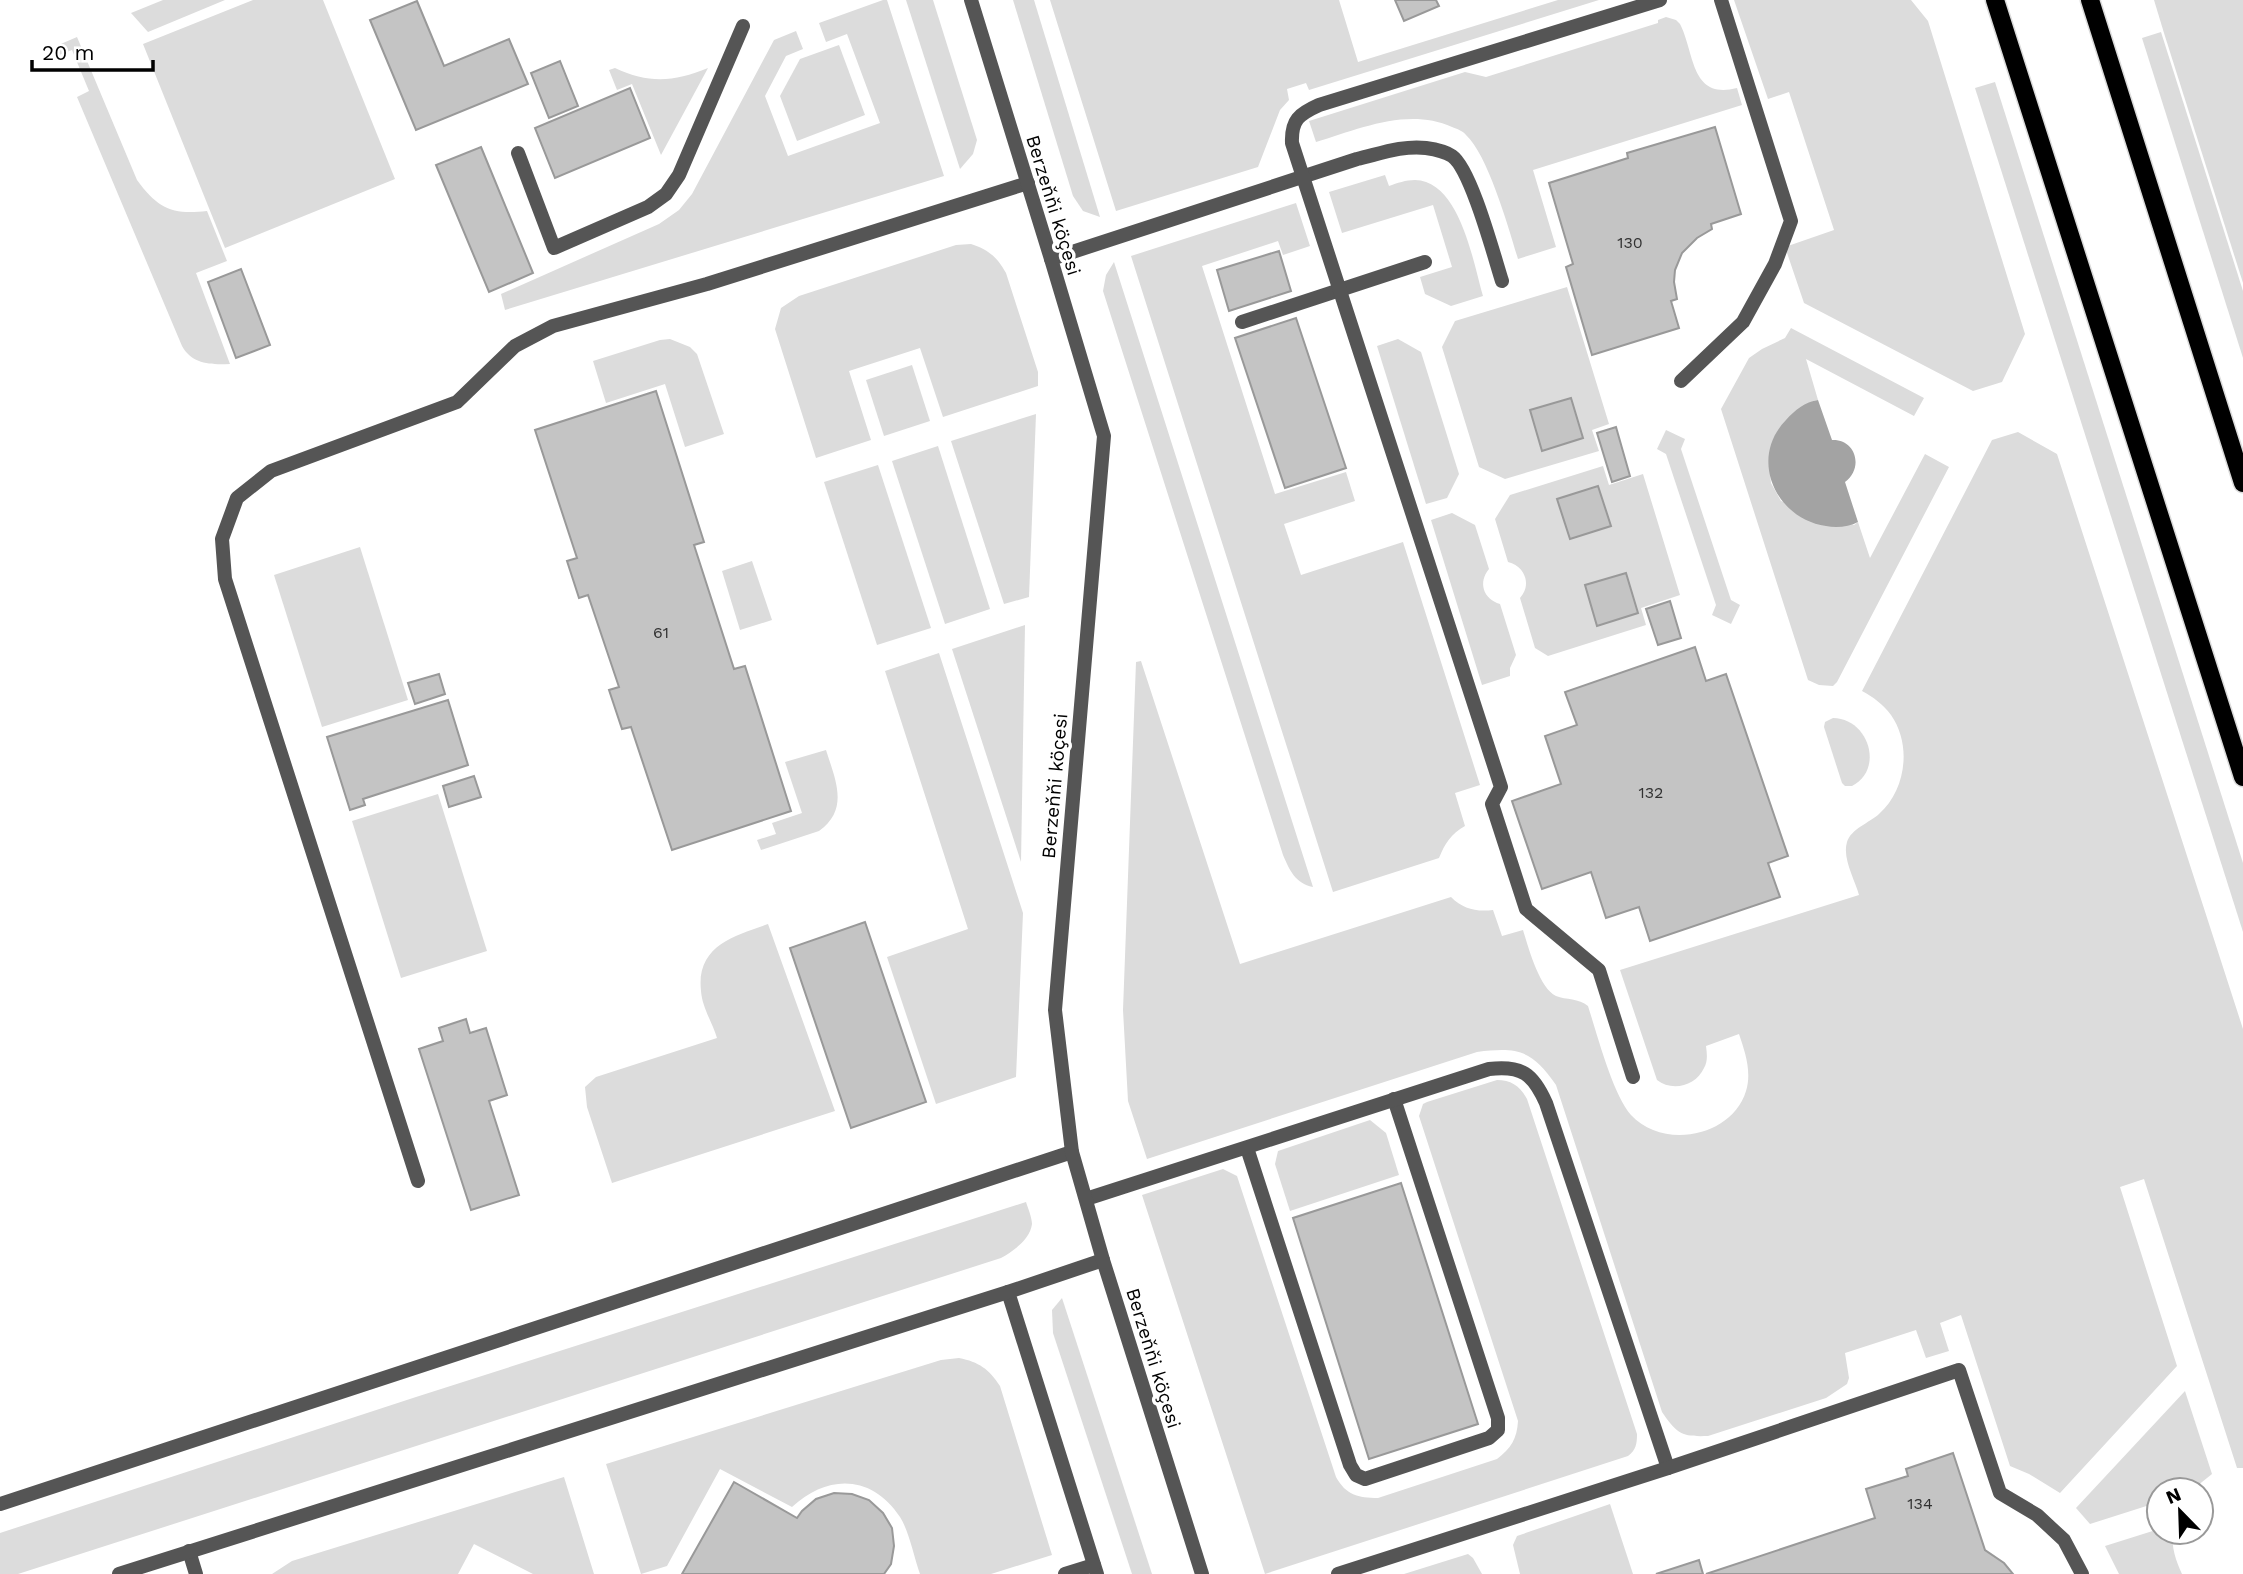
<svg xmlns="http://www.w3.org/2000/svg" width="2243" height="1574" font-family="'Work Sans',sans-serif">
  <rect width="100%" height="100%" fill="#fff"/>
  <g fill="#dcdcdc">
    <polygon points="163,0 225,0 148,32 131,13"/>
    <polygon points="253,0 323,0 395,179 225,248 143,44"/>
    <polygon points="883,0 887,0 944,176 505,310 501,294 659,224 679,210 692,194 774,40 796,31 803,49 786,56 765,96 788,156 880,123 847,34 826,42 819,23"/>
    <polygon points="906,0 933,0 977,140 973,154 960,169"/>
    <polygon points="1013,0 1034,0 1100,217 1083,211 1073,196"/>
    <polygon points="1050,0 1339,0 1358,62 1558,0 1599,0 1309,90 1306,83 1287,89 1289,100 1280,110 1258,167 1116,211"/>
    <polygon points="1734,0 1911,0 1928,21 2025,334 2002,382 1973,391 1804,303 1785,247 1834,230 1789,92 1768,99"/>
    <polygon points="2154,0 2243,0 2243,283 2164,33"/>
    <path d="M1666 17 1676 20 1680 24C1695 53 1690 100 1737 88L1742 105 1533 170 1556 247 1518 259C1509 229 1488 155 1466 135 1463 131 1457 129 1452 127 1408 107 1359 129 1316 142L1309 121 1465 72 1486 77 1658 23V20Z"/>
    <polygon points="2161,32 2243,291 2243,358 2142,38"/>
    <path d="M77 37 137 180C158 209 173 215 207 211L227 261 196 273 230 364C210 365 192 364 182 346L77 97 89 91 72 50 59 55 56 46Z"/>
    <polygon points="839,45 865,115 797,141 780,96 800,59"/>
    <path d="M615 68C649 84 674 82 708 68L661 155 632 84 617 90 609 70Z"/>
    <polygon points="1995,82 2243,863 2243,932 1975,88"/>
    <path d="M1385 175 1389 186C1397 183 1406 180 1415 180 1460 181 1473 262 1483 296L1451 306 1425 294 1420 277 1452 267 1433 205 1342 233 1329 192Z"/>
    <path d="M1296 203 1310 246 1283 255 1278 241 1202 266 1275 494 1346 472 1355 501 1284 524 1301 575 1403 542 1480 785 1455 793 1465 826C1451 834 1445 843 1439 858L1333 892 1131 256Z"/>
    <path d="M971 244C989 250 997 257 1006 273L1038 372V386L943 417 920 348 849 371 871 440 816 458 775 329 781 308 799 296 956 245Z"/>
    <path d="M1114 262 1313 887C1295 883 1290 871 1283 855L1103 291 1106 275Z"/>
    <polygon points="1567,287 1609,424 1592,430 1599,451 1505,479 1479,467 1442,347 1455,321"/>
    <polygon points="1791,328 1924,398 1914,416 1806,359 1818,400 1813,401 1769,463 1771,483 1781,501 1854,525 1858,522 1870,558 1925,454 1949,467 1837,682 1833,686 1819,685 1808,680 1721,409 1749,358 1762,349 1785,338"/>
    <polygon points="670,339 690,347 697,354 724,434 685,447 665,384 606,403 593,361 660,340"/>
    <polygon points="1398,339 1421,352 1459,474 1447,498 1426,504 1377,346"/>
    <polygon points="912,365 930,421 884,436 866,380"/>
    <polygon points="1036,414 1029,597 1004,604 951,441"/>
    <polygon points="1666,430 1685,439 1681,449 1731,600 1740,605 1731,624 1712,615 1716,605 1666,454 1657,449"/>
    <path d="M2018 432 2057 454 2243 1029V1468H2237L2144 1179 2120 1187 2177 1366 2060 1493 2029 1474 2010 1466 1961 1315 1940 1323 1949 1351 1926 1358 1916 1330 1845 1353 1849 1378 1847 1384 1826 1398 1708 1436C1682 1437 1677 1434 1662 1412L1556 1085C1532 1050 1518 1047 1477 1052L1147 1159 1128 1101 1123 1010 1136 662 1141 661 1240 964 1451 897C1463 909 1476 912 1493 910L1502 936 1523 930C1528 946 1539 988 1556 996 1566 1000 1579 998 1588 1006 1597 1034 1613 1095 1631 1115 1663 1150 1732 1137 1746 1091 1752 1072 1745 1052 1739 1034L1706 1046C1707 1054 1708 1061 1704 1068 1696 1086 1672 1092 1657 1080L1620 970 1859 895C1855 880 1842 858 1847 842 1851 829 1869 823 1879 814 1906 790 1912 745 1891 715 1883 704 1873 697 1862 691L1992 440Z"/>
    <polygon points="938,446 990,609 945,624 892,461"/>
    <polygon points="878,465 931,628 877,645 824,482"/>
    <path d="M1603 466 1609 485 1643 474 1680 595 1641 608 1646 625 1548 656 1535 648 1520 598C1532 585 1525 566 1508 562L1495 519 1510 495Z"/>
    <path d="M1452 513 1475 525 1489 569C1478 582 1483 599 1500 604L1516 655 1510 668V676L1482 685 1431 520Z"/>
    <polygon points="360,547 408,700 322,727 274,575"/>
    <polygon points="752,561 772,620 740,630 722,571"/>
    <polygon points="1025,625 1021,862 952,649"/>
    <polygon points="939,653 1023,913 1016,1077 936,1104 887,957 968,929 885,671"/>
    <path d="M1833 718C1868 718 1885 769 1852 786H1845L1842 783 1824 727 1825 722Z"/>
    <path d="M826 750C835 779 850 809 819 831L761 850 757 840 776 834 772 823 802 813 785 762Z"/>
    <polygon points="438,794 487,951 401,978 352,821"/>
    <path d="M768 924 835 1111 612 1183 587 1107 585 1087 596 1077 717 1038C713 1024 702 1007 701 991 696 945 735 936 768 924Z"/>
    <path d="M1497 1080C1511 1080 1520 1086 1527 1099L1637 1434C1637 1444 1636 1450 1628 1456L1265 1574 1142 1195 1223 1169 1237 1176 1336 1477C1346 1495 1358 1498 1378 1498L1497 1459C1511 1448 1517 1439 1518 1421L1419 1116 1423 1104 1427 1102Z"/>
    <polygon points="1370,1120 1386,1133 1399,1175 1290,1211 1275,1164 1278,1151"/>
    <path d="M1026 1202C1028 1208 1032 1218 1032 1224 1030 1240 1013 1251 1001 1258L18 1574H0V1533L416 1397Z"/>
    <polygon points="1062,1298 1152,1574 1132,1574 1053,1333 1052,1310"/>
    <path d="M959 1358C979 1362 989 1369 1000 1386L1052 1555 991 1574H920C914 1557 909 1531 900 1517 872 1474 827 1474 792 1507L720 1469 667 1566 641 1574 606 1464 941 1360Z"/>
    <polygon points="2185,1391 2212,1474 2192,1490 2159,1490 2159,1502 2090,1524 2076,1508"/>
    <polygon points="564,1477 594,1574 533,1574 474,1544 458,1574 272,1574 292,1561"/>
    <polygon points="1610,1504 1633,1574 1520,1574 1513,1545 1517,1536"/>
    <path d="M2159 1529V1532H2173C2171 1547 2176 1561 2182 1574H2119L2105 1546Z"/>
    <polygon points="1468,1554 1473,1558 1482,1574 1404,1574"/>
  </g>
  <path fill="#a3a3a3" d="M1818 400 1832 440C1856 439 1864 468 1845 482L1858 522C1849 527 1836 528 1826 526 1776 519 1748 459 1786 420 1795 410 1805 402 1818 400Z"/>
  <g fill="#c4c4c4" stroke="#999" stroke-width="2">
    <polygon points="1395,0 1436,0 1439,6 1404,21"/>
    <polygon points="417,1 444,66 509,39 528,84 416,130 370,20"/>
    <polygon points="560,61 578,106 549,118 531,73"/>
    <polygon points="630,88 650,138 555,178 535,128"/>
    <polygon points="1715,127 1741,214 1711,224 1712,229 1697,238 1682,253 1675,270 1674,282 1677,299 1671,301 1679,328 1592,355 1566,267 1573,264 1549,183 1628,158 1627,153"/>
    <polygon points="481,147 533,273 489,292 436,165"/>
    <polygon points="1279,251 1291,291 1229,311 1217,270"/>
    <polygon points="241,269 270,345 236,358 208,282"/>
    <polygon points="1296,318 1346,468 1285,488 1235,338"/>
    <polygon points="656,391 704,542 694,545 734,669 745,666 791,811 672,850 631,727 622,729 609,690 619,687 588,595 579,598 567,561 577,558 535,430"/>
    <polygon points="1571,398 1583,438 1542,451 1530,410"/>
    <polygon points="1616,427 1630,476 1612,482 1597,433"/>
    <polygon points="1598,486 1611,526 1570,539 1557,499"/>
    <polygon points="1626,573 1638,613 1597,626 1585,585"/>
    <polygon points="1670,601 1681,638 1658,645 1646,609"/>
    <polygon points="1695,647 1706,681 1726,674 1788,856 1768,863 1780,897 1650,941 1639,907 1606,918 1591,872 1542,889 1512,801 1561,784 1545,736 1577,725 1565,692"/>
    <polygon points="439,674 445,694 415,704 408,683"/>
    <polygon points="448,700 468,765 363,799 365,805 350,810 327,737"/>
    <polygon points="474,776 481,797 449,807 443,786"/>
    <polygon points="865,922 926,1102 851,1128 790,948"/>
    <polygon points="466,1019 470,1033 486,1028 507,1095 489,1101 519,1195 471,1210 419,1049 443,1041 439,1028"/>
    <polygon points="1401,1183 1478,1424 1369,1459 1293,1218"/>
    <polygon points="1953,1453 1985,1550 2004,1563 2013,1574 1706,1574 1875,1518 1866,1489 1908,1476 1906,1469"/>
    <polygon points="734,1482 797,1518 802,1511 816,1499 834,1493 852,1494 869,1500 883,1513 892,1528 894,1546 891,1564 884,1574 682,1574"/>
    <polygon points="1699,1560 1703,1574 1656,1574"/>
  </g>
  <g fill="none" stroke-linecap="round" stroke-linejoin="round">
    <defs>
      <g id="primary">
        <polyline points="1995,0 2243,777"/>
        <polyline points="2090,0 2243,483"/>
      </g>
    </defs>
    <use href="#primary" stroke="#dbdbdb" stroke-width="21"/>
    <g stroke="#555" stroke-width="14">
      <polyline points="518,153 554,248 648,207 666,194 679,175 743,26"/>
      <path d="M1051 259 1357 159C1379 154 1403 145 1426 148 1433 149 1446 152 1452 156 1471 169 1494 256 1502 281"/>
      <polyline points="1242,322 1425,262"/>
      <polyline points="1681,381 1743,322 1775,264 1791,221 1721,0"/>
      <path d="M1633 1077 1599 970 1526 909 1492 804 1501 787 1292 143C1291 120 1299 114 1319 105L1660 0"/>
      <polyline points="1247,1148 1350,1465 1356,1475 1365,1479 1489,1438 1498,1430 1498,1418 1394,1099"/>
      <polyline points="418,1181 225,579 222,539 237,498 271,471 457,402 515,346 553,326 707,284 1028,183"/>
      <path d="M1086 1199 1489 1069C1522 1065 1533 1074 1546 1103L1668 1468"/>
      <polyline points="1008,1292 1097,1574"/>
      <polyline points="0,1504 1072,1152"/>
      <polyline points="189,1551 196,1574"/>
      <polyline points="119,1574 1008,1292 1103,1260"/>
      <polyline points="1065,1574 1094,1565"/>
      <polyline points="1338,1574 1668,1468 1959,1370 2000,1493 2037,1515 2064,1540 2082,1574"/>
    </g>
    <polyline stroke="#555" stroke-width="14" points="971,0 1051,259 1104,436 1055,1010 1072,1152 1103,1260 1202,1574"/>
    <use href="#primary" stroke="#000" stroke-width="18"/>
  </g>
  <g text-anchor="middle" stroke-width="7" stroke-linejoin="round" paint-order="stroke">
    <g font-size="16" fill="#313131">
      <text x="1630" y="248">130</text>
      <text x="661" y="638">61</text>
      <text x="1651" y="798">132</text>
      <text x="1920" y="1509">134</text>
    </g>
    <g font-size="19" fill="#000" stroke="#fff">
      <text transform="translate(1054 205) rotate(73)" y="7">Berzeňňi köçesi</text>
      <text transform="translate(1054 786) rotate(-85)" y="7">Berzeňňi köçesi</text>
      <text transform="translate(1154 1358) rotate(73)" y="7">Berzeňňi köçesi</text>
    </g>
  </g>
  <g transform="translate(2180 1511) rotate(337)"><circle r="33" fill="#ffffff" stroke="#999999" stroke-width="2"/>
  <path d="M0-5L12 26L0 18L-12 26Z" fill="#000000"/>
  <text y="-10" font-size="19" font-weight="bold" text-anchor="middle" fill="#000000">N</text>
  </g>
  <path d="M32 60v10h121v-10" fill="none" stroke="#000000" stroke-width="3.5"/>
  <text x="42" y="60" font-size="21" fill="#000000" stroke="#ffffff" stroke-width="5" paint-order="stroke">20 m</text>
</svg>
